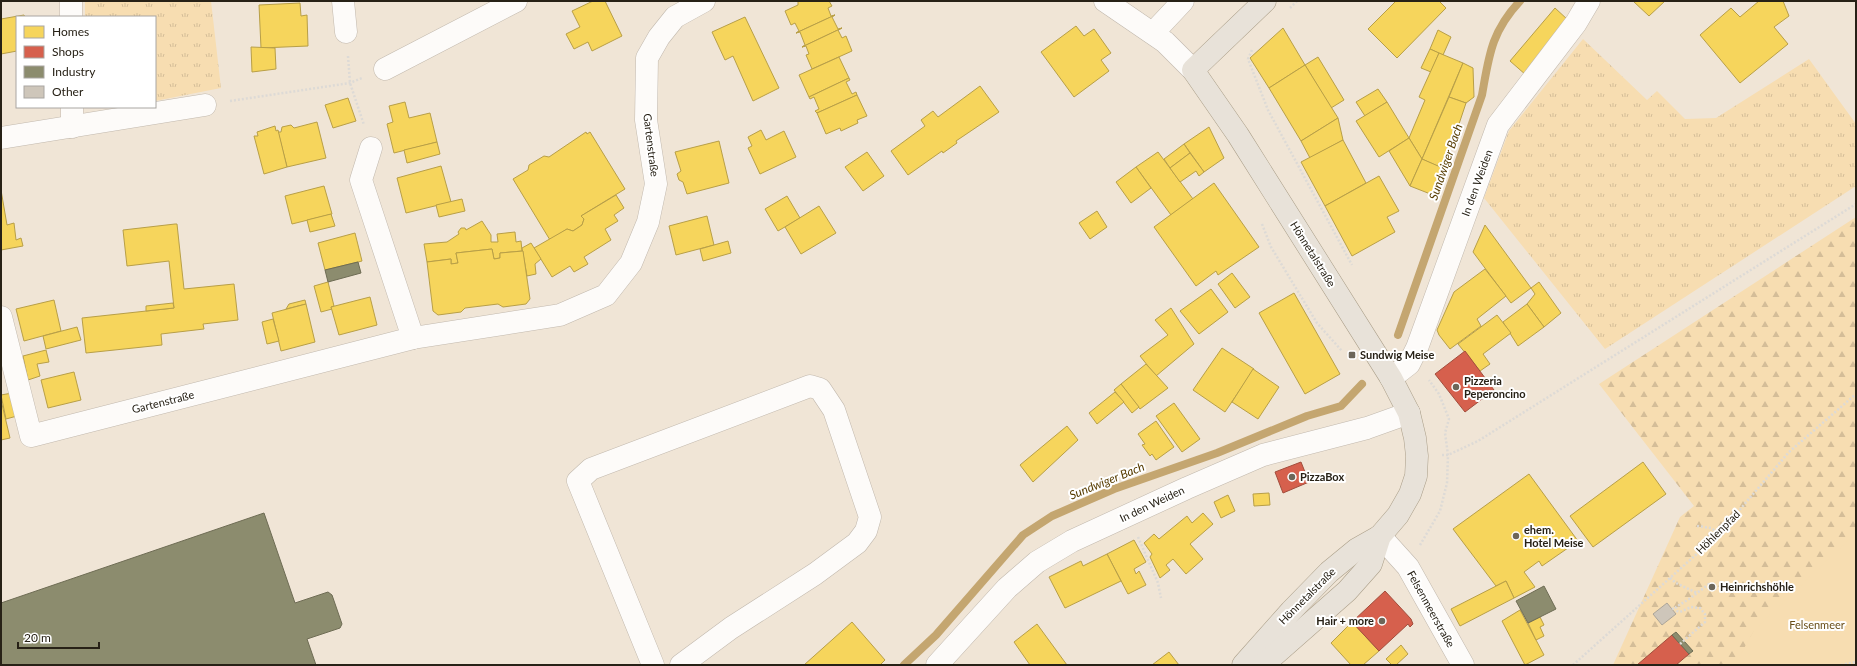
<svg xmlns="http://www.w3.org/2000/svg" width="1857" height="666" font-family="Lato,sans-serif">
  <defs>
    <pattern id="grass-tufts" width="24" height="20" patternUnits="userSpaceOnUse"><rect width="24" height="20" fill="#f7ddb1"/><path d="M3 7l-1-3M5 7V3M7 7l1-3M15 17l-1-3M17 17v-4M19 17l1-3" fill="none" stroke="#d4bd98"/></pattern>
    <pattern id="forest-firs" width="22" height="20" patternUnits="userSpaceOnUse"><rect width="22" height="20" fill="#f7ddb1"/><path d="M5 1l3.5 6h-7zM16 11l3.5 6h-7z" fill="#d4bd98"/></pattern>
  </defs>
  <rect width="100%" height="100%" fill="#f0e5d6"/>
  <g fill="url(#grass-tufts)">
    <polygon points="85,1 211,1 221,88 155,101 155,17 85,17"/>
    <polygon points="1583,39 1647,100 1657,91 1685,119 1716,118 1809,59 1856,124 1856,186 1605,349 1484,198 1509,131"/>
  </g>
  <polygon fill="url(#forest-firs)" points="1856,217 1856,665 1613,665 1680,517 1694,506 1599,384"/>
  <polygon fill="#f7ddb1" points="1856,533 1856,665 1735,665 1754,630"/>
  <g fill="#f6d55c" stroke="#b89f47">
    <polygon points="593,1 605,1 622,36 592,51 588,42 574,49 566,34 580,27 572,11"/>
    <polygon points="829,1 832,6 828,8 831,16 835,15 796,33 799,31 795,23 791,25 785,11 798,5 798,1"/>
    <polygon points="1396,1 1439,1 1446,8 1397,58 1368,29"/>
    <polygon points="1633,1 1665,1 1649,16"/>
    <polygon points="1759,1 1783,1 1789,16 1774,27 1788,44 1740,83 1700,35 1731,8 1740,17"/>
    <polygon points="300,3 301,16 307,15 308,46 261,48 259,5"/>
    <polygon points="1555,8 1568,20 1526,75 1510,61"/>
    <polygon points="24,15 25,17 17,17 17,51 1,54 1,19"/>
    <polygon points="835,15 832,17 838,29 842,28 802,47 805,45 800,32 796,33"/>
    <polygon points="745,17 779,88 753,101 733,56 725,60 712,32"/>
    <polygon points="1076,26 1084,36 1094,29 1111,53 1101,60 1109,71 1074,97 1041,52"/>
    <polygon points="842,28 838,30 842,38 846,36 852,51 812,69 806,55 809,54 806,46 802,47"/>
    <polygon points="1283,28 1305,65 1269,88 1250,58"/>
    <polygon points="1438,30 1451,37 1443,55 1430,49"/>
    <polygon points="251,47 275,48 276,69 252,72"/>
    <polygon points="1430,49 1439,53 1431,72 1421,68"/>
    <polygon points="1439,53 1463,63 1422,159 1409,138 1425,100 1419,97"/>
    <polygon points="839,57 849,78 809,97 799,75"/>
    <polygon points="1318,57 1344,100 1331,108 1305,65"/>
    <polygon points="1463,63 1473,68 1474,97 1466,103 1449,97"/>
    <polygon points="1305,65 1338,118 1301,141 1269,88"/>
    <polygon points="849,78 850,80 846,82 852,94 856,92 857,95 817,113 815,111 819,109 814,97 810,99 809,97"/>
    <polygon points="980,86 999,112 956,141 957,143 943,153 942,151 908,175 891,151 925,126 921,120 933,111 938,117"/>
    <polygon points="1378,89 1387,102 1365,116 1356,102"/>
    <polygon points="857,95 867,116 857,120 858,123 841,131 840,128 826,134 817,113"/>
    <polygon points="1449,97 1466,103 1444,169 1422,159"/>
    <polygon points="348,98 356,121 333,128 325,105"/>
    <polygon points="405,102 409,118 430,113 437,142 394,153 387,124 393,122 389,106"/>
    <polygon points="1387,102 1409,138 1379,157 1356,121"/>
    <polygon points="1338,118 1343,140 1310,158 1301,141"/>
    <polygon points="317,122 326,158 287,167 278,132 281,132 282,127 291,125 294,128"/>
    <polygon points="275,126 276,131 278,130 287,167 264,174 254,136 258,136 257,132"/>
    <polygon points="1209,127 1224,158 1204,172 1184,144"/>
    <polygon points="761,130 766,140 784,131 796,157 760,174 748,148 752,146 748,137"/>
    <polygon points="586,132 587,134 590,132 625,189 581,216 584,219 582,225 573,231 567,229 550,240 513,179 528,170 529,165 544,156 549,157"/>
    <polygon points="1409,138 1422,159 1410,186 1389,151"/>
    <polygon points="1343,140 1366,183 1325,206 1301,162"/>
    <polygon points="719,141 729,183 687,194 683,182 679,180 677,174 681,171 675,152"/>
    <polygon points="437,142 440,154 407,163 404,150"/>
    <polygon points="1184,144 1190,153 1170,168 1164,159"/>
    <polygon points="867,152 884,176 863,191 845,167"/>
    <polygon points="1158,152 1193,199 1171,215 1136,167"/>
    <polygon points="1190,153 1204,172 1199,176 1196,171 1180,182 1170,168"/>
    <polygon points="1422,159 1445,169 1433,195 1410,186"/>
    <polygon points="441,166 451,202 406,213 397,178"/>
    <polygon points="1136,167 1151,188 1131,203 1116,182"/>
    <polygon points="1379,176 1399,211 1387,217 1395,232 1352,256 1325,206"/>
    <polygon points="1214,183 1259,247 1218,275 1216,271 1196,286 1154,227"/>
    <polygon points="324,186 332,214 292,224 285,196"/>
    <polygon points="1,190 7,225 14,223 16,240 21,238 23,246 1,250"/>
    <polygon points="616,195 624,208 614,215 618,221 605,229 611,240 584,257 588,264 574,272 570,266 552,277 534,248 567,229 573,231 582,225 584,219 581,216"/>
    <polygon points="787,196 800,218 778,231 765,209"/>
    <polygon points="462,199 465,211 439,217 436,205"/>
    <polygon points="819,206 836,233 801,254 785,227"/>
    <polygon points="1097,211 1107,227 1090,239 1079,223"/>
    <polygon points="331,214 335,226 310,232 307,220"/>
    <polygon points="707,216 714,245 676,255 669,226"/>
    <polygon points="482,221 491,235 491,242 498,242 497,234 515,232 516,242 521,241 522,251 500,253 500,258 494,259 492,249 456,253 458,263 451,264 451,259 427,262 424,244 447,242 459,234 458,232 461,228 465,228 466,230"/>
    <polygon points="175,224 177,224 184,289 234,284 238,320 203,324 204,329 161,334 162,345 86,353 82,318 174,308 169,261 127,266 123,230"/>
    <polygon points="1485,225 1531,288 1511,303 1473,252"/>
    <polygon points="355,233 362,261 325,270 318,243"/>
    <polygon points="728,241 731,253 703,261 700,249"/>
    <polygon points="531,243 541,259 535,264 536,274 527,276 522,248"/>
    <polygon points="492,249 494,259 500,258 500,253 523,251 530,299 526,304 503,307 498,304 465,308 461,312 438,315 433,311 427,262 451,259 451,264 458,263 456,253"/>
    <polygon points="1485,269 1506,296 1477,319 1481,326 1450,349 1439,335 1437,330 1454,292"/>
    <polygon points="1232,273 1250,297 1235,308 1218,284"/>
    <polygon points="328,282 334,306 331,307 332,309 321,312 314,286"/>
    <polygon points="1539,282 1561,313 1544,327 1527,304 1535,294 1531,288"/>
    <polygon points="1211,289 1228,312 1199,334 1180,311"/>
    <polygon points="1294,293 1340,374 1305,394 1259,313"/>
    <polygon points="370,297 377,325 339,335 331,307"/>
    <polygon points="54,300 61,331 24,341 16,309"/>
    <polygon points="305,300 306,304 286,309 289,304"/>
    <polygon points="173,303 174,308 146,311 146,306"/>
    <polygon points="306,304 315,342 281,351 272,313"/>
    <polygon points="1527,304 1544,327 1518,346 1503,322"/>
    <polygon points="1171,308 1194,344 1156,376 1140,356 1168,335 1155,320"/>
    <polygon points="1497,315 1511,333 1483,354 1490,364 1480,371 1458,344"/>
    <polygon points="273,319 279,341 267,344 262,322"/>
    <polygon points="77,327 81,340 46,349 43,336"/>
    <polygon points="1222,348 1254,369 1225,412 1193,390"/>
    <polygon points="46,350 49,362 37,364 40,376 28,380 23,356"/>
    <polygon points="1146,364 1168,388 1140,409 1121,384"/>
    <polygon points="1253,369 1279,387 1258,419 1232,402"/>
    <polygon points="74,372 81,400 48,408 41,380"/>
    <polygon points="1121,384 1139,407 1132,413 1114,390"/>
    <polygon points="1115,392 1124,402 1097,424 1089,413"/>
    <polygon points="12,393 17,416 6,419 1,395"/>
    <polygon points="1,400 10,438 1,440"/>
    <polygon points="1174,403 1200,439 1182,452 1156,416"/>
    <polygon points="1156,421 1174,447 1156,460 1152,454 1150,456 1142,445 1145,444 1138,434"/>
    <polygon points="1067,426 1078,440 1033,482 1020,465"/>
    <polygon points="1643,462 1666,494 1593,547 1570,516"/>
    <polygon points="1529,474 1578,541 1542,566 1539,561 1524,572 1535,587 1514,598 1506,581 1496,586 1453,529"/>
    <polygon points="1269,493 1270,505 1254,506 1253,494"/>
    <polygon points="1228,495 1235,511 1221,518 1214,502"/>
    <polygon points="1203,513 1213,524 1190,544 1203,559 1186,574 1173,559 1166,565 1170,570 1160,578 1150,557 1152,554 1144,543 1154,534 1159,539 1187,516 1192,523"/>
    <polygon points="1134,540 1146,562 1134,569 1136,574 1139,571 1146,585 1128,594 1107,554"/>
    <polygon points="1107,554 1121,581 1065,608 1049,577 1081,561 1083,566"/>
    <polygon points="1506,581 1514,598 1460,626 1451,609"/>
    <polygon points="1520,610 1544,655 1525,665 1502,621"/>
    <polygon points="1540,617 1544,625 1540,627 1544,636 1536,640 1528,623"/>
    <polygon points="852,622 885,660 880,665 804,665"/>
    <polygon points="1352,622 1379,651 1363,665 1351,665 1331,643"/>
    <polygon points="1037,624 1067,665 1030,665 1014,642"/>
    <polygon points="1401,645 1408,654 1396,665 1392,665 1386,659"/>
    <polygon points="1169,652 1179,665 1152,665"/>
  </g>
  <g fill="#d6604d" stroke="#a24d3c">
    <polygon points="1465,351 1494,390 1465,412 1435,374"/>
    <polygon points="1301,462 1309,482 1283,493 1275,472"/>
    <polygon points="1385,591 1411,619 1413,624 1410,627 1408,624 1379,651 1352,622"/>
    <polygon points="1672,635 1689,654 1676,665 1637,665"/>
  </g>
  <g fill="#8c8c6e" stroke="#6e6c54">
    <polygon points="358,262 361,273 328,282 325,270"/>
    <polygon points="264,513 295,603 328,592 332,595 342,624 340,628 307,639 316,665 1,665 1,603"/>
    <polygon points="1544,586 1556,609 1528,623 1516,601"/>
    <polygon points="1676,632 1693,651 1689,654 1672,635"/>
  </g>
  <g fill="none" stroke-linecap="round" stroke-linejoin="round">
    <g stroke="#c4a670" stroke-width="8">
      <path d="M1398 335 1482 95C1489 56 1491 32 1520 1"/>
      <polyline points="904,665 936,635 1023,535 1052,516 1114,489 1217,453 1307,416 1341,406 1362,384"/>
    </g>
  </g>
  <polygon fill="#cec6ba" stroke="#aca599" points="1667,603 1676,614 1662,625 1653,614"/>
  <g fill="none" stroke-linecap="round" stroke-linejoin="round">
    <defs>
      <g id="minor">
        <polyline points="71,1 71,17"/>
        <polyline points="343,1 346,32"/>
        <polyline points="1105,1 1165,42 1193,70"/>
        <polyline points="1153,33 1183,1"/>
        <polyline points="385,69 516,1"/>
        <polyline points="72,107 72,127"/>
        <polyline points="1,138 205,105"/>
        <polyline points="371,148 361,180 413,338"/>
        <polyline points="1,317 31,436 413,338 560,315 606,295 631,263 648,222 656,184 646,120 647,58 659,37 675,17 704,1"/>
        <polyline points="1391,378 1409,364 1417,348 1498,125 1576,23 1589,1"/>
        <polyline points="1380,536 1408,567 1463,665"/>
        <polyline points="653,665 578,481 591,469 810,386 820,389 834,410 870,517 866,531 857,543 815,574 731,628 681,665"/>
        <polyline points="937,665 1007,588 1037,562 1072,541 1187,488 1263,455 1367,428 1409,413"/>
      </g>
      <g id="major">
        <polyline points="1243,665 1291,611 1329,572 1357,549 1380,536"/>
        <polyline points="1263,665 1347,591 1371,564 1380,536 1398,515 1410,494 1416,476 1417,456 1415,438 1409,413 1391,378 1238,135 1193,70 1265,1"/>
      </g>
    </defs>
    <use href="#minor" stroke="#c1b8ad" stroke-width="23"/>
    <use href="#major" stroke="#aa9e88" stroke-width="23"/>
    <g stroke="#dddad6" stroke-width="2.5" stroke-dasharray="2 2" stroke-linecap="butt">
      <polyline points="1290,8 1297,1"/>
      <polyline points="1252,50 1248,59 1268,110 1352,265"/>
      <polyline points="348,56 350,83 364,125"/>
      <polyline points="230,101 350,83 362,78"/>
      <polyline points="1262,224 1271,247 1317,323 1342,351"/>
      <polyline points="1442,455 1448,455 1478,441 1856,204"/>
      <polyline points="1697,526 1711,528 1719,534"/>
      <polyline points="1138,537 1158,583 1161,598"/>
      <polyline points="1420,545 1440,511 1447,483 1448,455 1445,433 1449,419 1439,394 1429,380"/>
      <polyline points="1670,578 1676,583 1697,593"/>
      <polyline points="1672,609 1676,607"/>
      <polyline points="1680,644 1705,622 1705,614 1700,608 1691,607 1680,612 1677,611 1676,607 1689,599 1709,584 1712,587"/>
      <polyline points="1573,665 1719,534 1789,452 1856,394"/>
      <polyline points="1841,665 1856,662"/>
    </g>
    <use href="#minor" stroke="#fdfbf9" stroke-width="22"/>
    <use href="#major" stroke="#e8e2d9" stroke-width="22"/>
  </g>
  <g fill="#6d6659" stroke="#fff" stroke-width="1.5">
    <rect x="1348" y="351" width="8" height="8" rx="2"/>
    <circle cx="1456" cy="387" r="4"/>
    <circle cx="1292" cy="477" r="4"/>
    <circle cx="1516" cy="536" r="4"/>
    <circle cx="1712" cy="587" r="4"/>
    <circle cx="1382" cy="621" r="4"/>
  </g>
  <g text-anchor="middle" stroke-width="4" stroke-linejoin="round" paint-order="stroke">
    <g font-size="11" fill="#272116" stroke="#fff">
      <text transform="translate(651 145) rotate(83)" y="4">Gartenstraße</text>
      <text transform="translate(1477 183) rotate(-70)" y="4">In den Weiden</text>
      <text transform="translate(1313 254) rotate(58)" y="4">Hönnetalstraße</text>
      <text transform="translate(163 402) rotate(-14)" y="4">Gartenstraße</text>
      <text transform="translate(1152 504) rotate(-25)" y="4">In den Weiden</text>
      <text transform="translate(1718 532) rotate(-45)" y="4">Höhlenpfad</text>
      <text transform="translate(1307 596) rotate(-45)" y="4">Hönnetalstraße</text>
      <text transform="translate(1431 609) rotate(61)" y="4">Felsenmeerstraße</text>
    </g>
    <g font-size="11" font-weight="bold" fill="#272116" stroke="#fff" text-anchor="start">
      <text x="1360" y="359">Sundwig Meise</text>
      <text x="1464" y="385">Pizzeria<tspan x="1464" dy="13">Peperoncino</tspan></text>
      <text x="1300" y="481">PizzaBox</text>
      <text x="1524" y="534">ehem.<tspan x="1524" dy="13">Hotel Meise</tspan></text>
      <text x="1720" y="591">Heinrichshöhle</text>
      <text x="1374" y="625" text-anchor="end">Hair + more</text>
    </g>
    <g font-size="11" fill="#694e19" stroke="#fff">
      <text x="1817" y="629">Felsenmeer</text>
    </g>
    <g font-size="12" font-style="italic" fill="#583d02" stroke="#fff">
      <text transform="translate(1446 162) rotate(-71)" y="4">Sundwiger Bach</text>
      <text transform="translate(1107 481) rotate(-22)" y="4">Sundwiger Bach</text>
    </g>
  </g>
  <rect width="1857" height="666" fill="none" stroke="#272116" stroke-width="4"/>
  <rect x="16" y="16" width="140" height="92" fill="#ffffff" stroke="#a9a6a2"/>
  <rect x="24" y="26" width="20" height="12" fill="#f6d55c" stroke="#a9a6a2"/>
  <text x="52" y="36" font-size="12" fill="#272116">Homes</text>
  <rect x="24" y="46" width="20" height="12" fill="#d6604d" stroke="#a9a6a2"/>
  <text x="52" y="56" font-size="12" fill="#272116">Shops</text>
  <rect x="24" y="66" width="20" height="12" fill="#8c8c6e" stroke="#a9a6a2"/>
  <text x="52" y="76" font-size="12" fill="#272116">Industry</text>
  <rect x="24" y="86" width="20" height="12" fill="#cec6ba" stroke="#a9a6a2"/>
  <text x="52" y="96" font-size="12" fill="#272116">Other</text>
  <path d="M18 642v6h81v-6" fill="none" stroke="#272116" stroke-width="2"/>
  <text x="24" y="642" font-size="12" fill="#272116" stroke="#ffffff" stroke-width="3" paint-order="stroke">20 m</text>
</svg>
